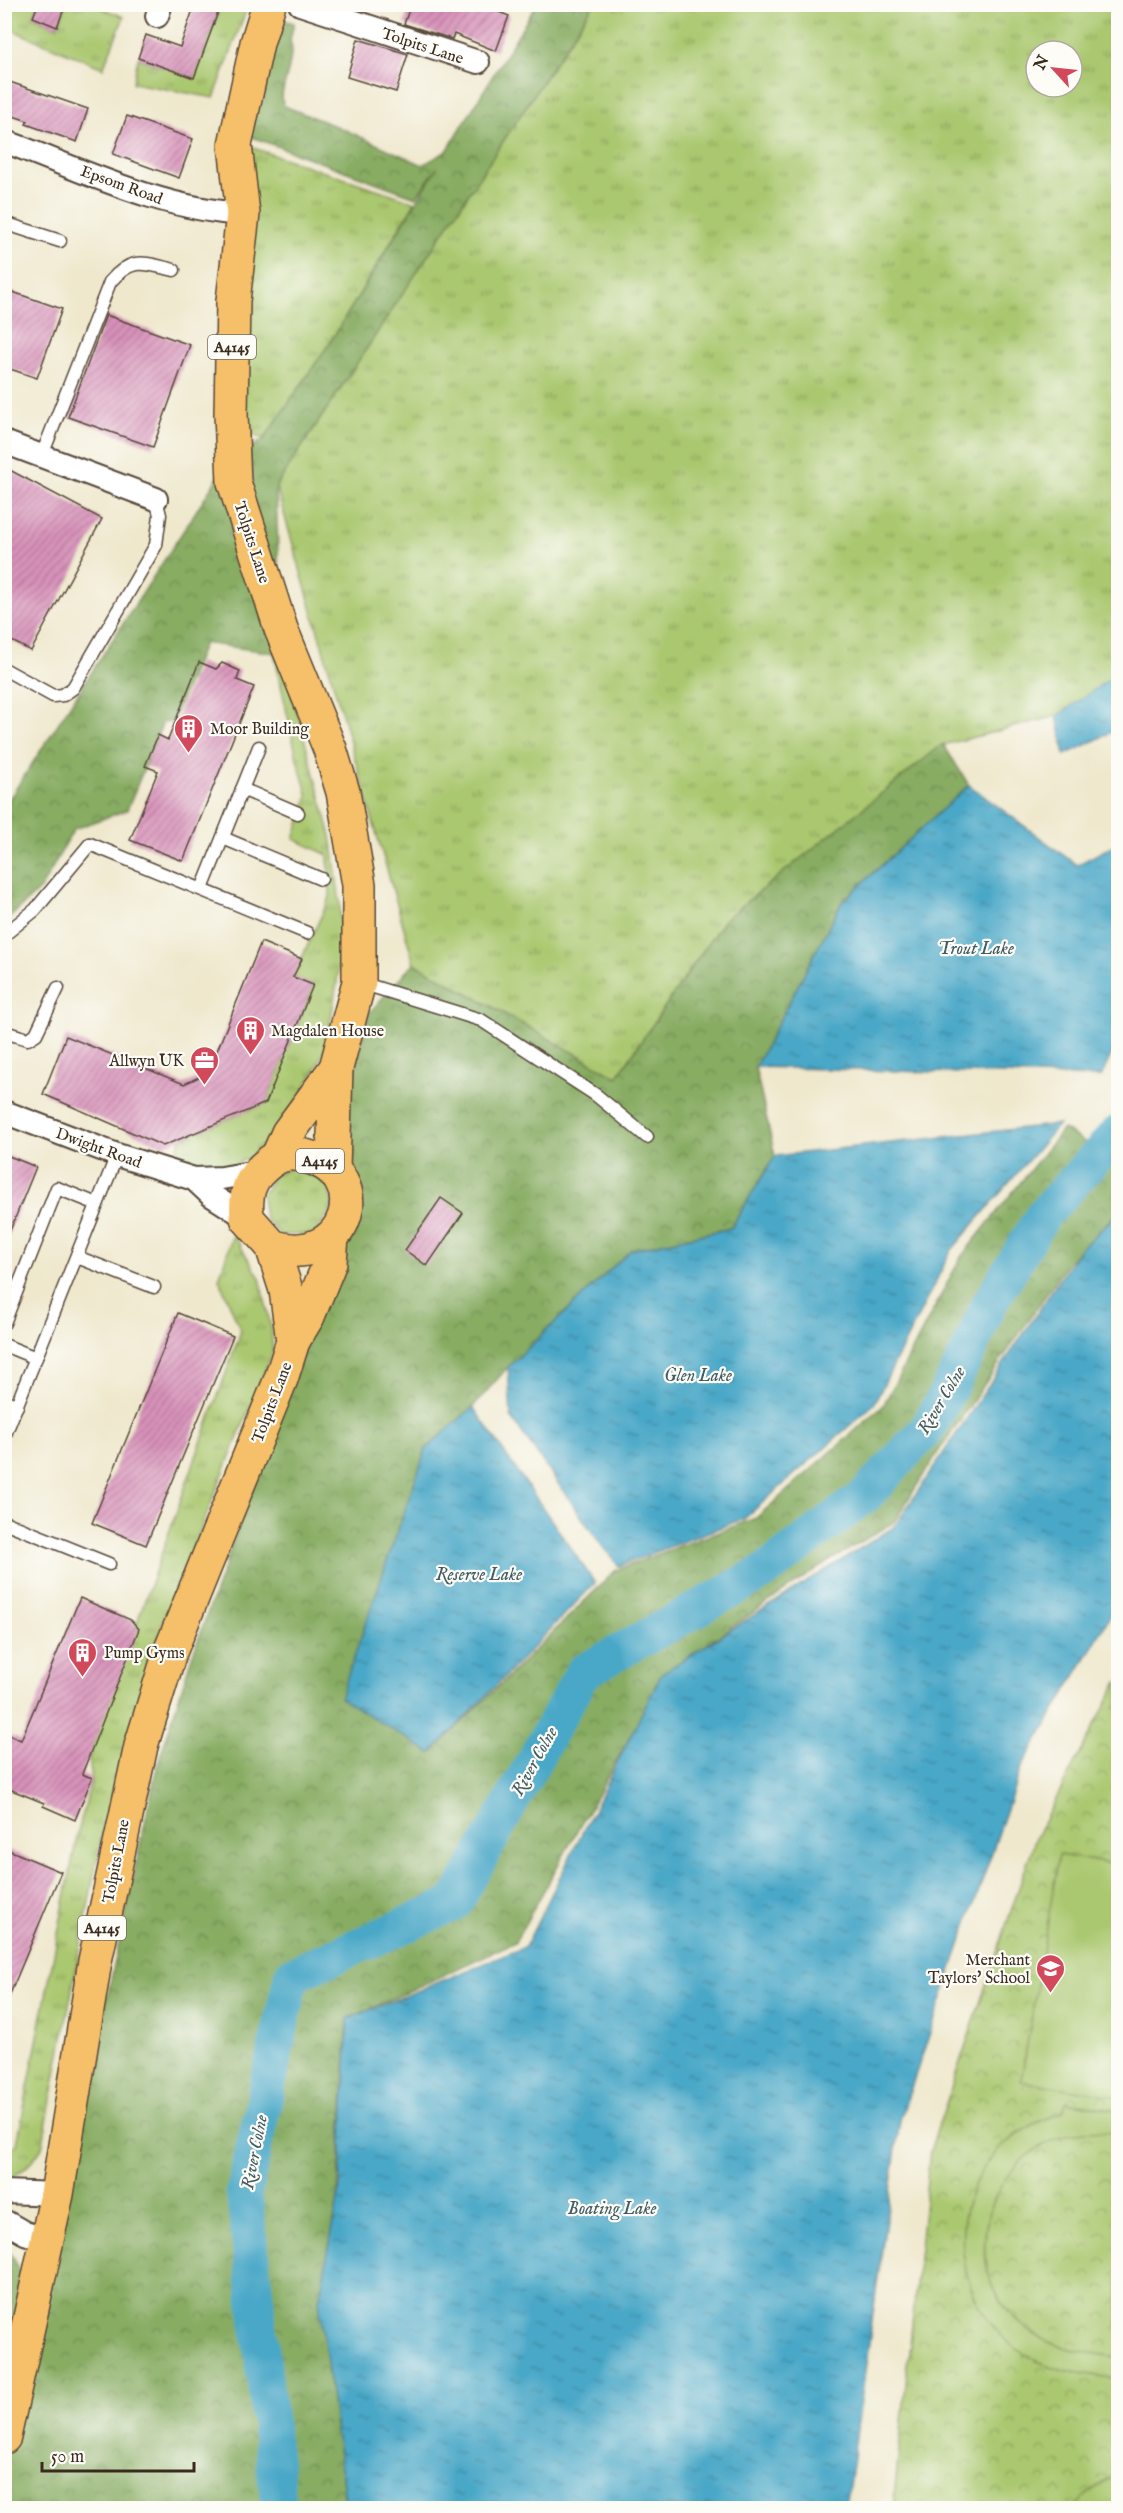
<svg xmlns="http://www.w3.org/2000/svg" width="1123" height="2513" font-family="'IM FELL English',serif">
  <defs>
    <pattern id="grass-tufts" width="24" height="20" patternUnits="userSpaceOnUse" patternTransform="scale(1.5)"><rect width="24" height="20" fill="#aac870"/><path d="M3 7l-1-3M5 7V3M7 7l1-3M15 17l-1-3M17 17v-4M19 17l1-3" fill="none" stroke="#8ca35b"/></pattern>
    <pattern id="forest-crowns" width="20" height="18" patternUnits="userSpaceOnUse" patternTransform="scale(1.5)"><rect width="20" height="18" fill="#87ac62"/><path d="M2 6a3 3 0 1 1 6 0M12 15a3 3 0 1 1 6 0" fill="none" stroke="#708c50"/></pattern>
    <pattern id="park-crowns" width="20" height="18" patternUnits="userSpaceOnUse" patternTransform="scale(1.5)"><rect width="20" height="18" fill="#aac870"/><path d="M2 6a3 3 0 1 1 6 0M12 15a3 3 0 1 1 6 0" fill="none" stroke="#8ca35b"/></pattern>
    <pattern id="water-ripples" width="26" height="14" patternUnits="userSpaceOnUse" patternTransform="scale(1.5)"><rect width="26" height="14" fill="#48a7c7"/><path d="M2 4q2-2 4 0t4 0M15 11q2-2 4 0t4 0" fill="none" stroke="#3d88a1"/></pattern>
    <pattern id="building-hatch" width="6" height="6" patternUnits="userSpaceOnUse" patternTransform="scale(1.5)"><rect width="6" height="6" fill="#d892ba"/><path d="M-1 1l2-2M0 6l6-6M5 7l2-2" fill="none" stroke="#b07797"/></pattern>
  </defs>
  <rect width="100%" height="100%" fill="#fdfcf7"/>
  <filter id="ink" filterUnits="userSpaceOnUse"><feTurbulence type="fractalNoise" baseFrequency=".0167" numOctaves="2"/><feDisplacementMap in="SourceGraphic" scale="12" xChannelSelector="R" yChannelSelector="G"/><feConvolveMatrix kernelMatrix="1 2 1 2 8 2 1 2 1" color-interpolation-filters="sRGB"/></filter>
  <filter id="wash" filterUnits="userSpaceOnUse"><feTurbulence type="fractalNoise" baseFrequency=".008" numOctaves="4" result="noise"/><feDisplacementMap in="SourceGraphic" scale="24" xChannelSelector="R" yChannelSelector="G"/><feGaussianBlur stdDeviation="1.35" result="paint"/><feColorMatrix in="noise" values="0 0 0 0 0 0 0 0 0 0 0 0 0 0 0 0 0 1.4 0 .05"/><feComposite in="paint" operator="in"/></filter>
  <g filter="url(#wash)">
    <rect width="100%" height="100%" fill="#efe8cd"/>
    <g fill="url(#grass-tufts)" stroke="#727947" stroke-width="1.5" fill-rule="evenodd">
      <polygon points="4,5 38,5 33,17 57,27 66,5 94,5 124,17 103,68 5,27"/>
      <polygon points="221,5 248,5 214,98 133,83 138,58 194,78"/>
      <path d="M593 5H1118V673L1057 716 943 745 724 920 617 1077 414 963 276 486ZM1036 51H1072V87H1036Z"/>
      <polygon points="247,146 415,202 331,341 264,439 248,433 240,392"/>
      <polygon points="274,653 281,654 331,836 340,904 340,962 327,1044 314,1073 277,1132 248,1158 228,1169 175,1167 180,1139 266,1103 313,986 293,977 330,897 328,855 294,839 308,796 297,759"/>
      <polygon points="297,1166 328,1184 333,1207 315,1234 281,1235 265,1219 262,1196 274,1175"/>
      <path d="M233 1234 260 1278 271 1328 273 1351 163 1621 123 1754 103 1828 42 2147C32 2162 23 2174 5 2179V2154L17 2144 78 1831 92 1780 89 1759 91 1751 241 1331 219 1279Z"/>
    </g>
    <g fill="url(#forest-crowns)" stroke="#616b40" stroke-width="1.5">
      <polygon points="536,5 593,5 276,486 281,654 204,643 172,722 163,722 127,810 74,829 41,888 5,922 4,807 226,465 264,439 331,341 437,168 416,197 249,136 275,29 287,21 294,23 290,40 292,48 289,67 281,98 284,106 343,129 423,165 447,151"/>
      <polygon points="943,744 969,785 842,902 755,1067 775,1156 731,1228 631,1250 508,1367 473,1407 426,1449 431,1753 616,1570 756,1518 883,1406 961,1257 1063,1129 1118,1162 1118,1212 1069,1261 940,1449 894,1522 818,1568 710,1642 637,1724 515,1942 348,2019 328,2370 346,2508 5,2508 5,2470 157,1767 190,1662 335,1258 344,1115 369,1013 414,963 617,1077 724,920"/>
      <path d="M5 2247C35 2273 12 2339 5 2373Z"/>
    </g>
    <polygon fill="url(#park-crowns)" stroke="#727947" stroke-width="1.5" points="1118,1681 1118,2508 893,2508 930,2151 1036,1837"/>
    <g fill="#aac870" stroke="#727947" stroke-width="1.5">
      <polygon points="1059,1855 1118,1865 1118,2097 1021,2081"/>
      <path d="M1066 2102 1118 2110V2133C993 2114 934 2275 1039 2337 1063 2351 1092 2353 1118 2357V2379C1087 2374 1054 2372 1026 2355 962 2317 941 2223 988 2162 1007 2137 1033 2122 1063 2112Z"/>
      <polygon points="1118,2473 1118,2508 1075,2508 1089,2492"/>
    </g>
    <g fill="url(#water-ripples)" stroke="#426872" stroke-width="1.5">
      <polygon points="1118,673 1118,729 1065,755 1057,716"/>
      <polygon points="969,785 1077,865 1118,843 1118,1041 1101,1077 755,1067 842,902"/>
      <polygon points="1059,1124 951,1251 874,1404 745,1518 619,1566 602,1546 511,1417 508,1367 631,1250 731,1228 775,1156"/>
      <polygon points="1118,1214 1118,1603 1021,1768 900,2120 846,2508 346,2508 319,2301 340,2188 348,2019 525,1947 662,1673 894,1527 1080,1249"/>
      <polygon points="473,1407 595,1583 431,1753 340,1698 426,1449"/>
    </g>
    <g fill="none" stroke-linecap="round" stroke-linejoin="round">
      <polyline stroke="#48a7c7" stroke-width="36" points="279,2508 244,2192 292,1975 455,1903 583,1672 764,1572 866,1495 928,1428 967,1355 988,1306 1043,1215 1118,1133"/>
    </g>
    <g id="blocks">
      <g fill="url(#building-hatch)">
        <polygon points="38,4 66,4 57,27 33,17"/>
        <polygon points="195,4 221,4 194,78 138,58 146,35 180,47"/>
        <polygon points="411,4 478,4 509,16 496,51 454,34 452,39 404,24"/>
        <polygon points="358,39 408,54 396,92 347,77"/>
        <polygon points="4,80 88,109 77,142 26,124 28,121 4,113"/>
        <polygon points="127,116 193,139 179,178 113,154"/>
        <polygon points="4,289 62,309 37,378 4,367"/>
        <polygon points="106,315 190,345 153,447 68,417"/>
        <polygon points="4,467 102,519 31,651 4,637"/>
        <polygon points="199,662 216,669 222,663 240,671 237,680 254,687 183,861 130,840 158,771 145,766 158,735 168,740"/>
        <polygon points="261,942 302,959 293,977 313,985 266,1103 163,1146 43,1094 66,1036 184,1084 208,1073"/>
        <polygon points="4,1154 36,1167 5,1243 4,1243"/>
        <polygon points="441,1198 463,1213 427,1266 405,1250"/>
        <polygon points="178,1313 233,1336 146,1545 92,1523"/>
        <polygon points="80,1598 131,1620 139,1629 82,1774 92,1778 75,1820 43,1806 44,1803 4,1787 4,1733 21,1740"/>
        <polygon points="4,1848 61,1872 5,2006 4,2006"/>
      </g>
    </g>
  </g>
  <g filter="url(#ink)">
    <use href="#blocks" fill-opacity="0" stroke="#564638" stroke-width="1.5"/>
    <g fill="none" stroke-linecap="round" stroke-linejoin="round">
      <defs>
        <g id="service">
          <polyline points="4,223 60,241"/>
          <path d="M42 455 110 282C132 256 144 263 174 270"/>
          <polyline points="4,669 53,696 63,695 73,688 156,545 160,515 156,499"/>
          <polyline points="242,789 298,813"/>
          <polyline points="223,838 321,879"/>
          <polyline points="202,889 259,747"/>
          <polyline points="4,935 35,910 90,844 307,933"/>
          <polyline points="361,983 481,1020 596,1095 647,1137"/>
          <polyline points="4,1032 28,1039 36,1034 58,988"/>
          <polyline points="77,1257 154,1287"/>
          <polyline points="4,1323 57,1188 97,1204"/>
          <polyline points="4,1345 36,1358"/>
          <polyline points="4,1400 17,1406"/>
          <polyline points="4,1437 117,1155"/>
          <polyline points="4,1522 109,1564"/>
        </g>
        <g id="minor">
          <polyline points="300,4 478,62"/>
          <polyline points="157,16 161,4"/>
          <path d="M4 141C82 170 160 209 243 214"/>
          <polyline points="4,442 156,499"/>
          <polyline points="4,1112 117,1155 194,1179 222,1178 256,1172"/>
          <polyline points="194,1179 211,1195 247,1218"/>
          <polyline points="4,2192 57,2194"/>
          <polyline points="4,2221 25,2233 47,2240"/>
        </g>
        <g id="primary">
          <polyline points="269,4 257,43 235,145 243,214 233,301 231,414 234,482 281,629 330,749 343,792 359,885 359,982 336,1068 333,1169"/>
          <polyline points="278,1156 288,1133 336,1068"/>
          <path d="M272 1246C347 1271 378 1174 305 1156 293 1152 280 1154 270 1162 249 1178 245 1191 247 1218L272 1246 286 1290 293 1341"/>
          <polyline points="4,2437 57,2194 95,1961 141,1746 170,1652 281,1379 293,1341 308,1316 330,1262 332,1237"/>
        </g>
      </defs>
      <use href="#service" stroke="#564638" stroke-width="15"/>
      <use href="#minor" stroke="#564638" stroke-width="26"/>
      <use href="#primary" stroke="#564638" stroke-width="36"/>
      <use href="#service" stroke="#fff" stroke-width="12"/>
      <use href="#minor" stroke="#fff" stroke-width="22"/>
      <use href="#primary" stroke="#f6c06b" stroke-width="33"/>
    </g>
  </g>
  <defs>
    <symbol id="building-pin" viewBox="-11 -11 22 30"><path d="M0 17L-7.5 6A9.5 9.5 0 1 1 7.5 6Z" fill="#d1495b" stroke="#fdfcf7"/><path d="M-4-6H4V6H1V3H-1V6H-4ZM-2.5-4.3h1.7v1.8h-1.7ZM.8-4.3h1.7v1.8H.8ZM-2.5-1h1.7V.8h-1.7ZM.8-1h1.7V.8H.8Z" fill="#fff"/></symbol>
    <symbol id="office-pin" viewBox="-11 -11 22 30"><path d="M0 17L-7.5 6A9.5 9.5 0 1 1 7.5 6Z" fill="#d1495b" stroke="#fdfcf7"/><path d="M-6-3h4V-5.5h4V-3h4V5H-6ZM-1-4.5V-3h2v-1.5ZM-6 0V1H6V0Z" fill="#fff"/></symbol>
    <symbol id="school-pin" viewBox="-11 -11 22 30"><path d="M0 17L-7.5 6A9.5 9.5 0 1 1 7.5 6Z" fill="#d1495b" stroke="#fdfcf7"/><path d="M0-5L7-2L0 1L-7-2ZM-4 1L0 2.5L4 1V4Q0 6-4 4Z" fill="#fff"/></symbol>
  </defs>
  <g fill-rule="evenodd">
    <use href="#building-pin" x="172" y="712" width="33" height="45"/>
    <use href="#building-pin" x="234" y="1014" width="33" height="45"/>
    <use href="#office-pin" x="188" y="1044" width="33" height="45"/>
    <use href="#building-pin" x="66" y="1636" width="33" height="45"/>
    <use href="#school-pin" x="1034" y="1952" width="33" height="45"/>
  </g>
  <g text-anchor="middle" stroke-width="4.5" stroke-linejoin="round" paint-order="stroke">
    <g fill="#fdfcf7" stroke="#75695f" stroke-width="1.5">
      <rect x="208" y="335" width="48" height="24" rx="4.5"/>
      <rect x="296" y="1149" width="48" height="24" rx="4.5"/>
      <rect x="78" y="1916" width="48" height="24" rx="4.5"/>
    </g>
    <g font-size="15" font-weight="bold" fill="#3b2a1e">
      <text x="232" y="352">A4145</text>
      <text x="320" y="1166">A4145</text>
      <text x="102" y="1933">A4145</text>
    </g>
    <g font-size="16" fill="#3b2a1e" stroke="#fdfcf7">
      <text transform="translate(423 45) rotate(18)" y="6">Tolpits Lane</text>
      <text transform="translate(122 184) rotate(20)" y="6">Epsom Road</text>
      <text transform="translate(253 542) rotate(72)" y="6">Tolpits Lane</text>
      <text transform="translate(99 1147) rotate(20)" y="6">Dwight Road</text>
      <text transform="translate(271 1402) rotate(-69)" y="6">Tolpits Lane</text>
      <text transform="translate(115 1861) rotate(-79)" y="6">Tolpits Lane</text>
    </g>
    <g font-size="16" fill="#3b2a1e" stroke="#fdfcf7" text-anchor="start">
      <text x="210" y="734">Moor Building</text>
      <text x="271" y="1036">Magdalen House</text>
      <text x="184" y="1066" text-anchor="end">Allwyn UK</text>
      <text x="104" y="1658">Pump Gyms</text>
      <text x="1030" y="1965" text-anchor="end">Merchant<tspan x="1030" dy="18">Taylors' School</tspan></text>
    </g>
    <g font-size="18" font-style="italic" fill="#405c62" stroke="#fdfcf7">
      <text x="976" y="954">Trout Lake</text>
      <text x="698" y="1381">Glen Lake</text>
      <text transform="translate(941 1400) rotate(-59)" y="6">River Colne</text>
      <text x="479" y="1580">Reserve Lake</text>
      <text transform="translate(534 1761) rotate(-61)" y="6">River Colne</text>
      <text transform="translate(254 2152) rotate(-79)" y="6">River Colne</text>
      <text x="612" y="2214">Boating Lake</text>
    </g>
  </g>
  <rect width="1123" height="2513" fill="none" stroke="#fdfcf7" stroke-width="24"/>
  <g transform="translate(1054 69) rotate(297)"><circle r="28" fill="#fdfcf7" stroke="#afa8a0" stroke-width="1.5"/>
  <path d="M0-4.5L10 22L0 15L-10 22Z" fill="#d1495b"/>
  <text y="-9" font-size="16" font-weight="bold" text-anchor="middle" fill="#3b2a1e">N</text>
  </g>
  <path d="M42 2462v9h152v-9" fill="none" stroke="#3b2a1e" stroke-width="3"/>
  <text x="51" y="2462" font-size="18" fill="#3b2a1e" stroke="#fdfcf7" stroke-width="4.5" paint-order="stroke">50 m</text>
</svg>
